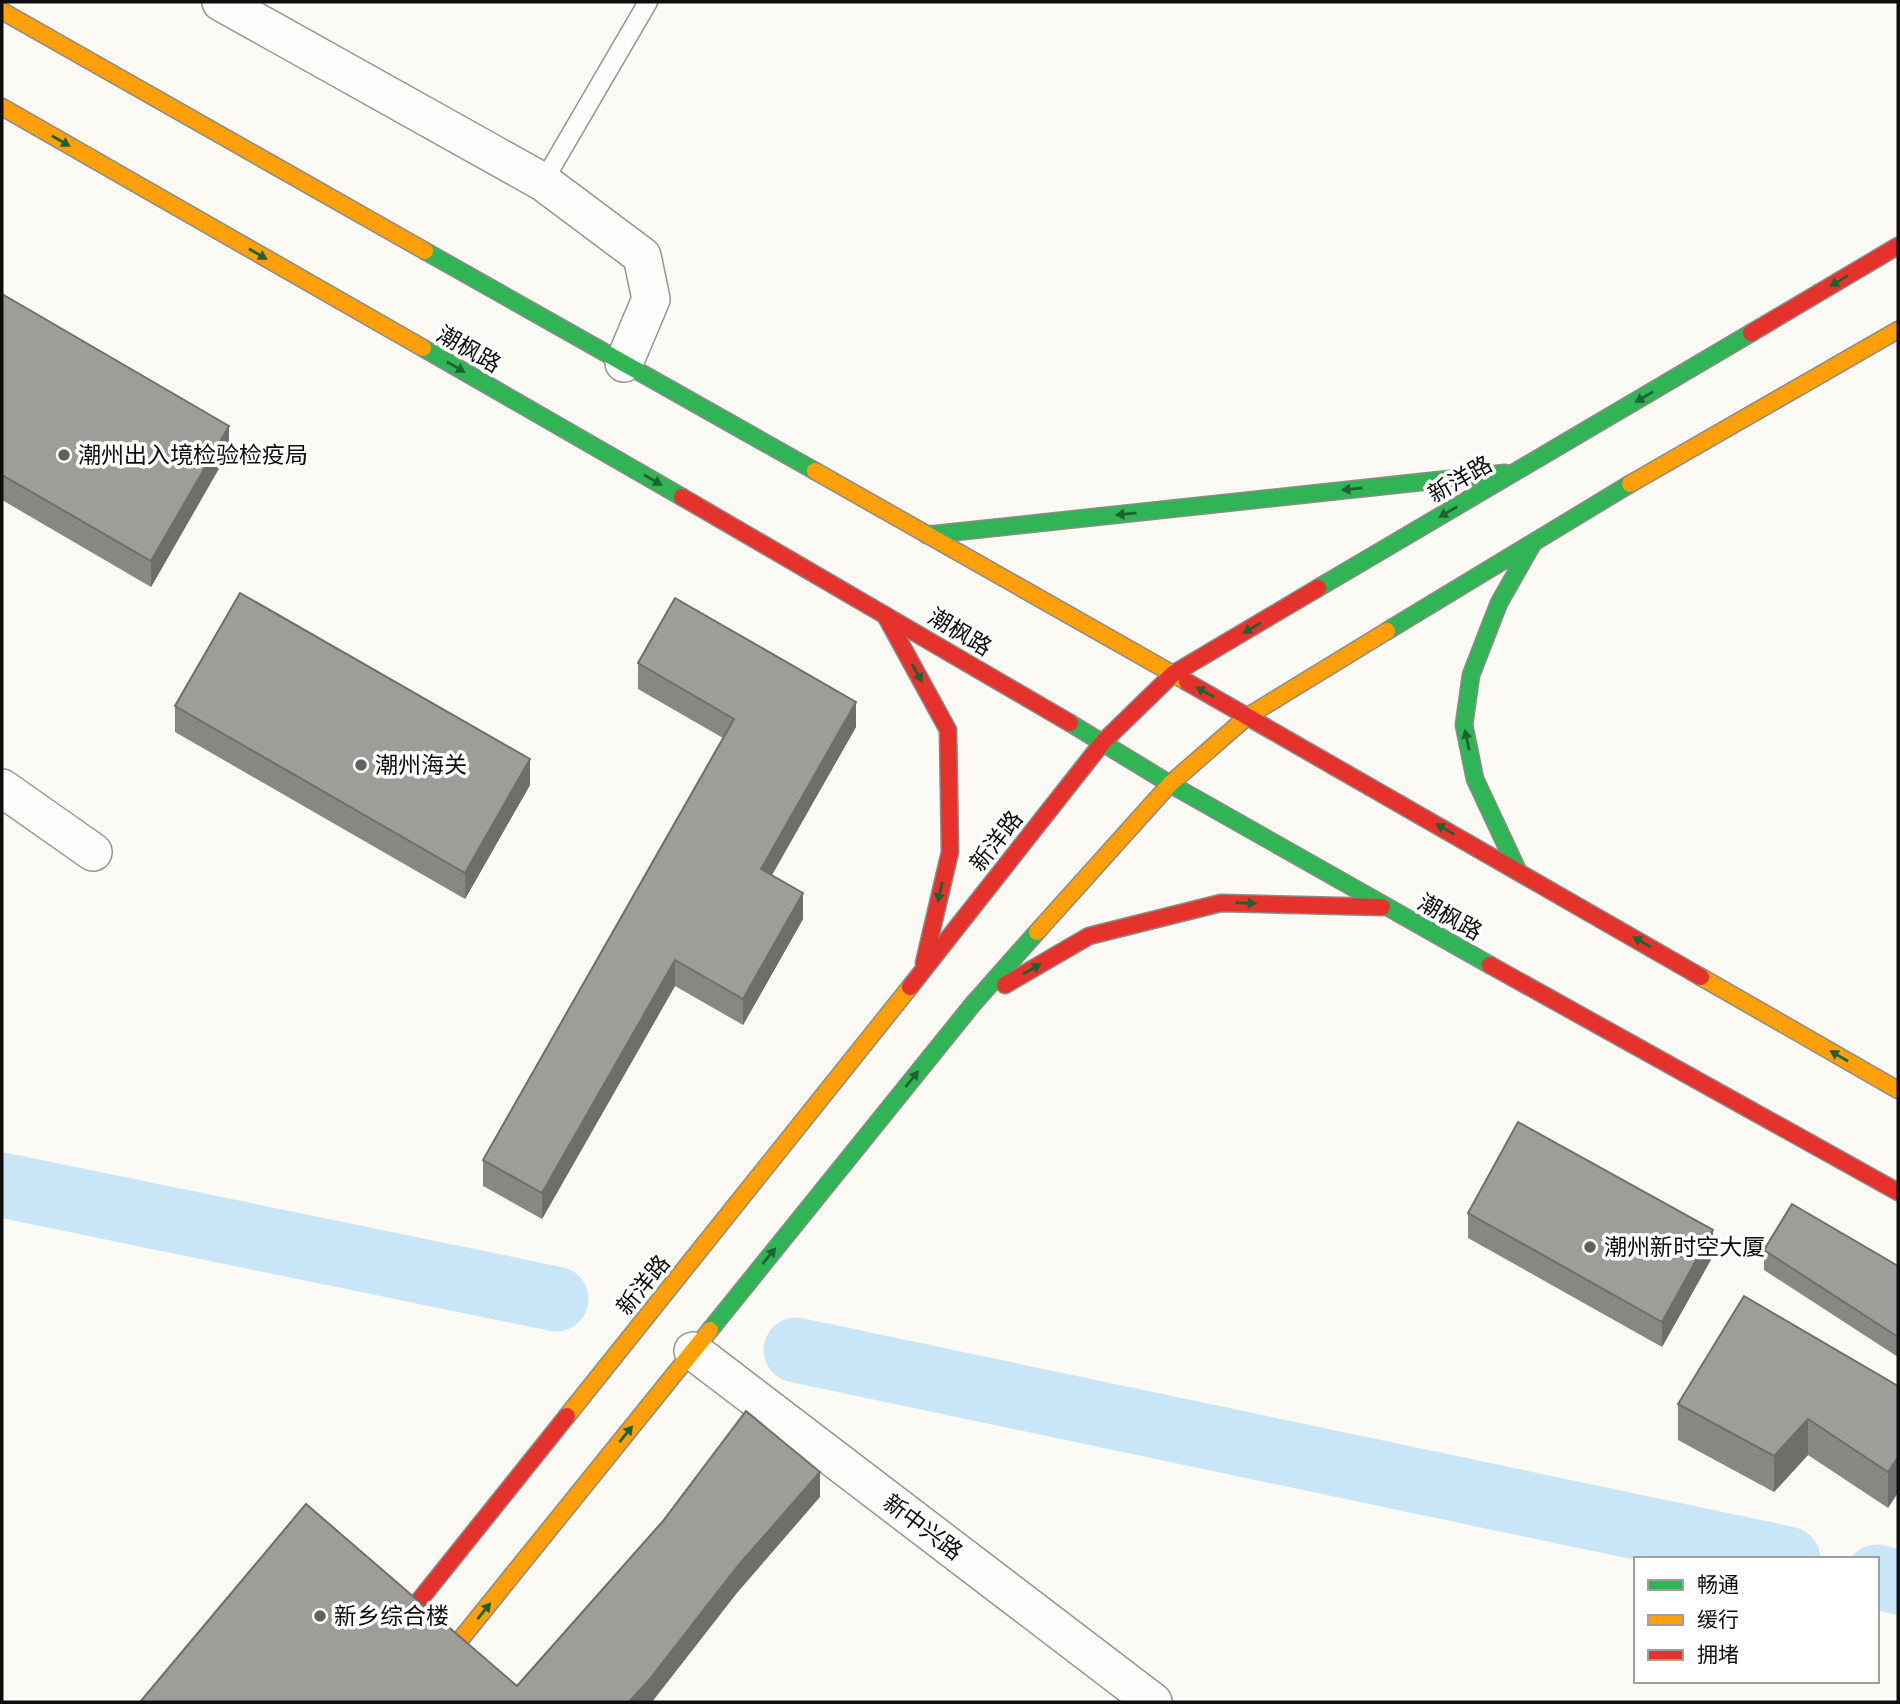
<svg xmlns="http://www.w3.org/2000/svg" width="1900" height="1704" font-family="Bitter,'Noto Sans SC',serif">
  <rect width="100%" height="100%" fill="#fcfaf4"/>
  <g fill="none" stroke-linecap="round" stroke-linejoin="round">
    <g stroke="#c8e6f8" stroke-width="65">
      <polyline points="2,1185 556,1299"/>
      <polyline points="796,1350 1788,1559"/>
      <polyline points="1877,1577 1898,1582"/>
    </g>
    <defs>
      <polyline id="lane" points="543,182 648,2"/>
      <g id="street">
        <polyline points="221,2 543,182 642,256 651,299 624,363"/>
        <polyline points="2,788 93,852"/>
        <polyline points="693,1351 1153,1702"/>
      </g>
      <g id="fast">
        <polyline points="425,251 815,471"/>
        <polyline points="423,348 682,497"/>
        <polyline points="927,535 1505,473"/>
        <polyline points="1318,588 1751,333"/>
        <polyline points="1387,631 1630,484"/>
        <polyline points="1070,723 1170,784 1490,965"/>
        <polyline points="1518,871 1475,779 1464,725 1471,675 1499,603 1532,545"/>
        <polyline points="710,1330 973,1004 1037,932"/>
      </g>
      <g id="slow">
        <polyline points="2,11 425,251"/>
        <polyline points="2,107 423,348"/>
        <polyline points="815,471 1187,682"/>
        <polyline points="1630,484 1898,330"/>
        <polyline points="1037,932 1170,784 1248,716 1387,631"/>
        <polyline points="1701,977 1898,1090"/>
        <polyline points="567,1416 910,987"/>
        <polyline points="410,1702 710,1330"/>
      </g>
      <g id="jam">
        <polyline points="1751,333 1898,246"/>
        <polyline points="682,497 1070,723"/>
        <polyline points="885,615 948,730 950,852 924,963"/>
        <polyline points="1187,682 1701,977"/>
        <polyline points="1490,965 1898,1192"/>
        <polyline points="1005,985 1089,936 1221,903 1382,907"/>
        <polyline points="910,987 1103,742 1173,674 1318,588"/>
        <polyline points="338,1702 567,1416"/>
      </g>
    </defs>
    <use href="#lane" stroke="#959492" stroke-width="21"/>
    <use href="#street" stroke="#959492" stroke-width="40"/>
    <use href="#fast" stroke="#8c8b88" stroke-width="19"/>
    <use href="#slow" stroke="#8c8b88" stroke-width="19"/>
    <use href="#jam" stroke="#8c8b88" stroke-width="19"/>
    <use href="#lane" stroke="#fffefd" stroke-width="18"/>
    <use href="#street" stroke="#fffefd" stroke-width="37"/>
    <use href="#fast" stroke="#30b455" stroke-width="16"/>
    <use href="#slow" stroke="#ff9f0a" stroke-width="16"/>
    <use href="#jam" stroke="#e5322d" stroke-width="16"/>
  </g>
  <g fill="#898784">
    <polygon points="2,294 229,451 151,587 2,500"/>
    <polygon points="638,663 856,727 772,875 803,919 743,1025 675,986 542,1219 483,1186 483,1160 723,738 638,689"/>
    <polygon points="175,706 530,785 465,899 175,732"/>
    <polygon points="1468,1213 1713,1256 1662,1347 1468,1238"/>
    <polygon points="1764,1250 1898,1266 1898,1357 1764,1270"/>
    <polygon points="1898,1386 1888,1508 1808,1455 1774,1492 1678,1440 1678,1404"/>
  </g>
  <g fill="#6f6e6b">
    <polygon points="229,426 229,451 151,587 151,561"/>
    <polygon points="856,702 856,727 761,894 761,869"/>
    <polygon points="530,759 530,785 465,899 465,873"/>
    <polygon points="803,893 803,919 743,1025 743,999"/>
    <polygon points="675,960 675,986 542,1219 542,1193"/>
    <polygon points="1713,1230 1713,1256 1662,1347 1662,1322"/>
    <polygon points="1808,1419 1808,1455 1774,1492 1774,1456"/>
    <polygon points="1898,1457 1898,1493 1888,1508 1888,1472"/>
    <polygon points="820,1472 820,1497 737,1593 652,1702 629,1702 737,1567"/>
  </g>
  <g fill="#9f9d99" stroke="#6f6e6b" stroke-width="2">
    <polygon points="2,294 229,426 151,561 2,475"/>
    <polygon points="240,593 530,759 465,873 175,706"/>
    <polygon points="675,598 856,702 761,869 803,893 743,999 675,960 542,1193 483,1160 734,719 638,663"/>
    <polygon points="1518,1122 1713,1230 1662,1322 1468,1213"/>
    <polygon points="1792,1204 1898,1266 1898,1337 1764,1250"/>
    <polygon points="1744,1296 1898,1386 1898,1457 1888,1472 1808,1419 1774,1456 1678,1404"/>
    <polygon points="746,1411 820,1472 737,1567 649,1680 629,1702 140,1702 306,1504 517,1686 663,1521"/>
  </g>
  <defs><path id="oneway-solid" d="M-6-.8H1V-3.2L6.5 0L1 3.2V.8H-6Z" transform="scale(1.75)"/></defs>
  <g fill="#1f6132">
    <use href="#oneway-solid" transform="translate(61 141) rotate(30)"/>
    <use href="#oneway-solid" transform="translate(258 254) rotate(30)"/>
    <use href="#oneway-solid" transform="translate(1839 281) rotate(149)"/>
    <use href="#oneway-solid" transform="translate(456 367) rotate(30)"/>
    <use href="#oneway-solid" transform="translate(1644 397) rotate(149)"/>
    <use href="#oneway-solid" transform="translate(653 480) rotate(30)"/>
    <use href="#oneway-solid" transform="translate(1352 489) rotate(174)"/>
    <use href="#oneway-solid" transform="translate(1448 512) rotate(150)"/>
    <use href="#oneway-solid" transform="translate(1126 514) rotate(174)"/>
    <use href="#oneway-solid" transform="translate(1252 628) rotate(149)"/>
    <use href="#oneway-solid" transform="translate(917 673) rotate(61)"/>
    <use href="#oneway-solid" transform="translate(1205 692) rotate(-151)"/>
    <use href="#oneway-solid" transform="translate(1467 740) rotate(-102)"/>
    <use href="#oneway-solid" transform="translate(1445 829) rotate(-150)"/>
    <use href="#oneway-solid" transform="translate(940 892) rotate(103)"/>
    <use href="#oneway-solid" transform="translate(1246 903) rotate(2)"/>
    <use href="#oneway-solid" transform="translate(1642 942) rotate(-150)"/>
    <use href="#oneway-solid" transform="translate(1032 969) rotate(-30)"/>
    <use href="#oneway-solid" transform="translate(1839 1056) rotate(-150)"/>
    <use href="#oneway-solid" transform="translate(912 1079) rotate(-51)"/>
    <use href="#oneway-solid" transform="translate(769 1256) rotate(-51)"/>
    <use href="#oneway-solid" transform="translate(626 1434) rotate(-51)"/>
    <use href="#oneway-solid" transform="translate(484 1611) rotate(-51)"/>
  </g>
  <g fill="#61615e" stroke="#fff" stroke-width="2.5">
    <circle cx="64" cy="455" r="7"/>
    <circle cx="361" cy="765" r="7"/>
    <circle cx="1590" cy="1247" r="7"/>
    <circle cx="320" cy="1616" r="7"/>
  </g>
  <g text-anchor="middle" stroke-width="7" stroke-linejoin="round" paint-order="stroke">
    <g font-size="23" fill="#0e0e0e" stroke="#fff">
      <text transform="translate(469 349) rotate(30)" y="8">潮枫路</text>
      <text transform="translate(1460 479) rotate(-30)" y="8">新洋路</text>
      <text transform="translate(960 632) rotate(31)" y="8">潮枫路</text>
      <text transform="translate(996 841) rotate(-52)" y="8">新洋路</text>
      <text transform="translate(1450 917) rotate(29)" y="8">潮枫路</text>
      <text transform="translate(643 1285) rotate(-51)" y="8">新洋路</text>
      <text transform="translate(923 1527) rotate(37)" y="8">新中兴路</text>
    </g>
    <g font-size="23" fill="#0e0e0e" stroke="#fff" text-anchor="start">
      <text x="78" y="463">潮州出入境检验检疫局</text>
      <text x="375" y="773">潮州海关</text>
      <text x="1604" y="1255">潮州新时空大厦</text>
      <text x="334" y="1624">新乡综合楼</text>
    </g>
  </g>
  <rect width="1900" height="1704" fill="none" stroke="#0e0e0e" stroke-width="7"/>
  <rect x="1634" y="1557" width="245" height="126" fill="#ffffff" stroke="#9f9f9f" stroke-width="2"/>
  <rect x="1648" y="1580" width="35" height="10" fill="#30b455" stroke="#9f9f9f" stroke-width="2"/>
  <text x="1697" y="1592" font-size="21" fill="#0e0e0e">畅通</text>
  <rect x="1648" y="1615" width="35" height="10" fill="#ff9f0a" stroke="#9f9f9f" stroke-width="2"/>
  <text x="1697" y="1627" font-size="21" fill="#0e0e0e">缓行</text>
  <rect x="1648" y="1650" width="35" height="10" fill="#e5322d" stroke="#9f9f9f" stroke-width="2"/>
  <text x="1697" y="1662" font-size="21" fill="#0e0e0e">拥堵</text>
</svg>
